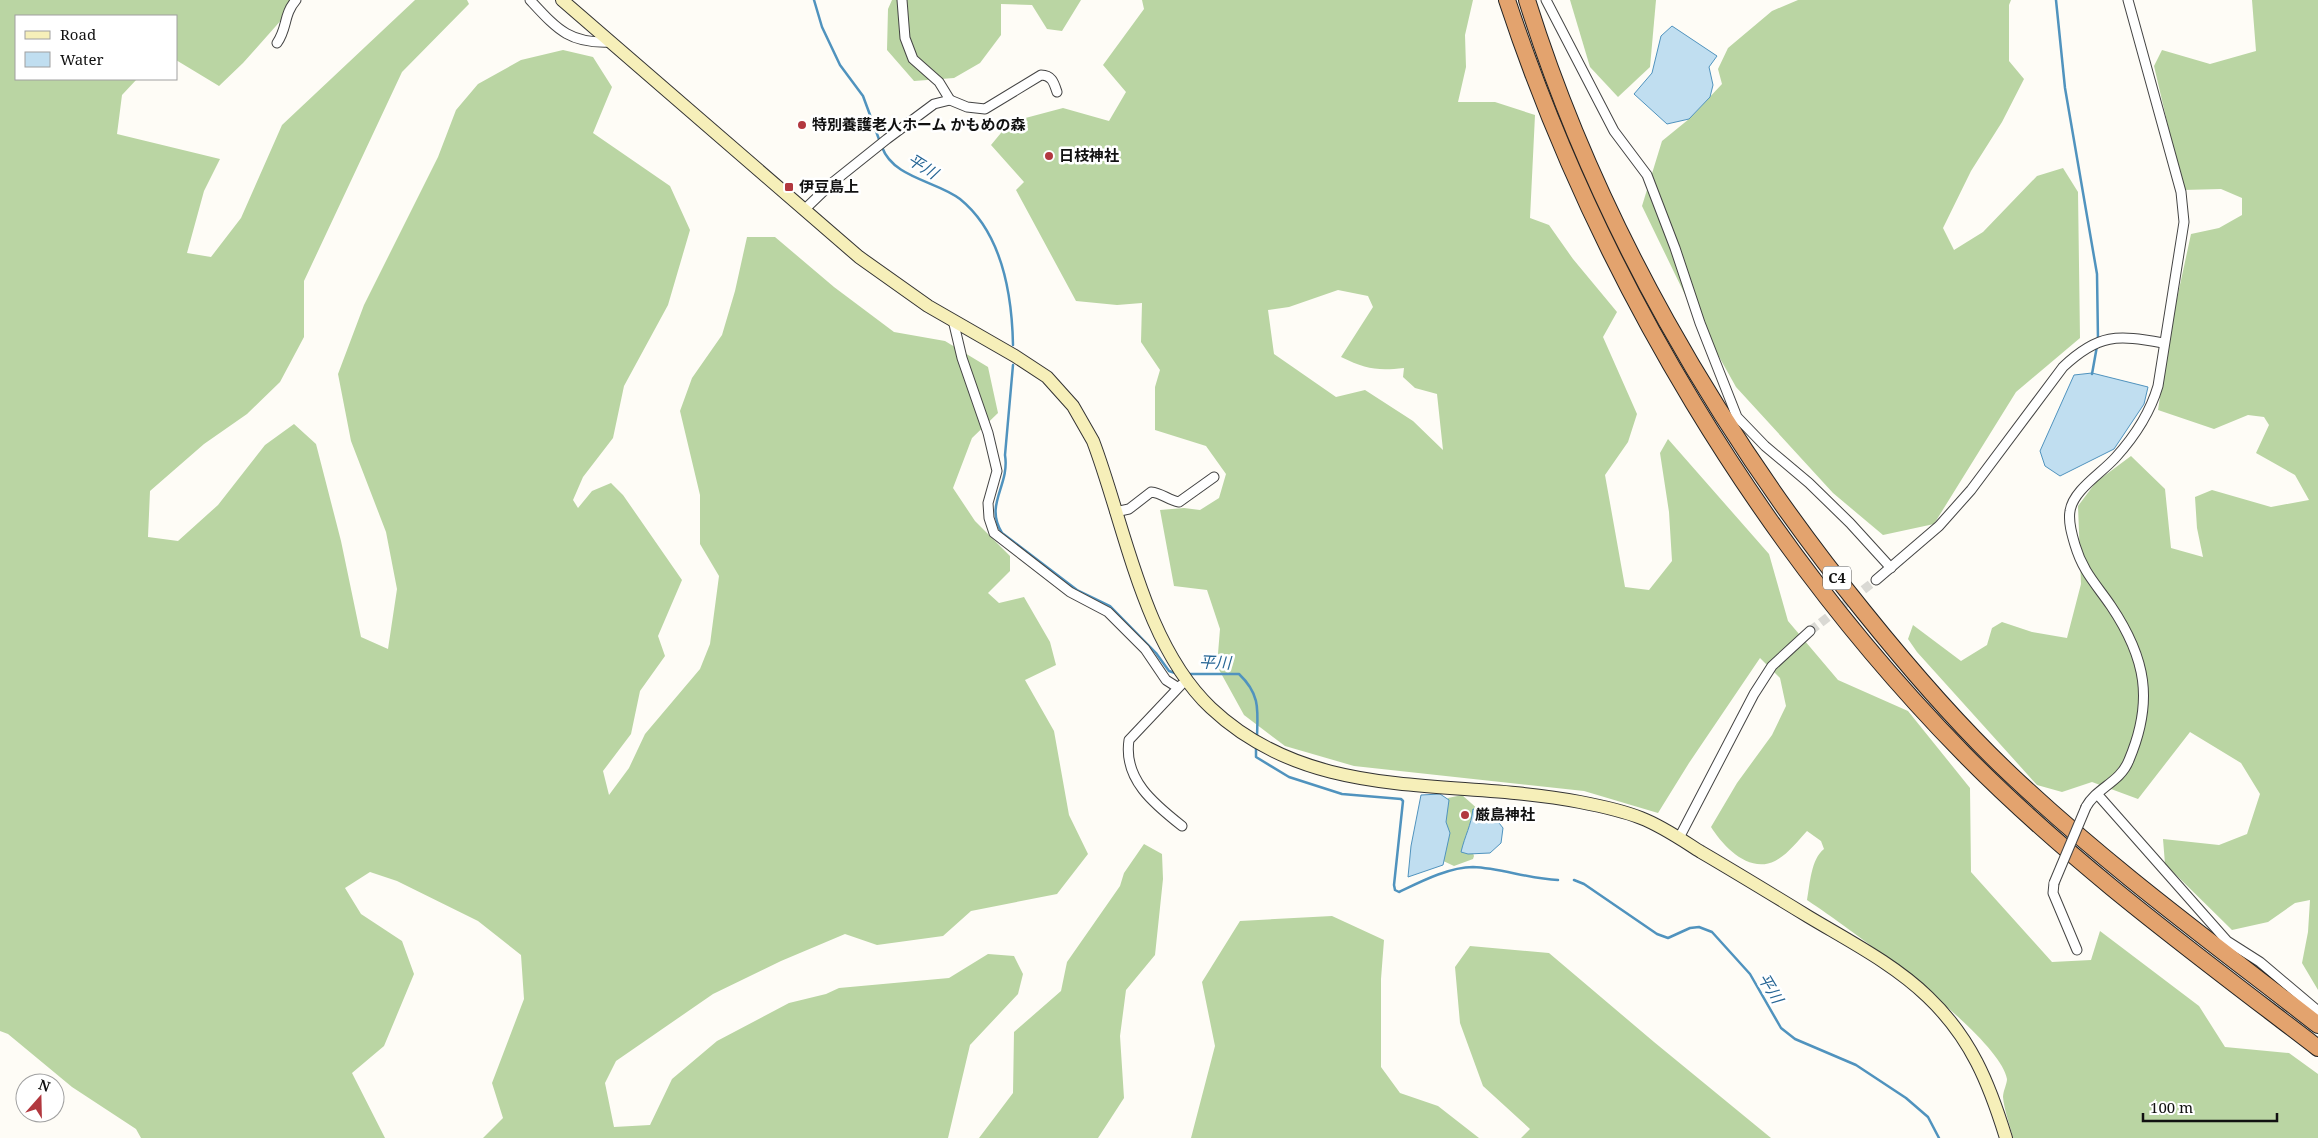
<svg xmlns="http://www.w3.org/2000/svg" width="2318" height="1138" font-family="'Noto Serif','Noto Sans JP',serif">
  <rect width="100%" height="100%" fill="#fefcf6"/>
  <g fill="#bad5a3" fill-rule="evenodd">
    <polygon points="0,0 294,0 291,9 243,63 219,86 176,60 176,16 16,16 16,79 137,79 122,95 117,134 220,159 204,191 187,253 211,257 241,218 282,125 415,0 467,0 469,4 402,72 304,281 304,337 280,382 247,414 204,444 150,491 148,537 178,541 218,505 265,445 294,424 316,444 341,541 361,637 388,649 397,589 386,532 351,441 338,374 364,305 438,157 456,110 478,84 521,60 563,50 593,57 612,87 593,133 670,186 690,230 668,305 624,386 613,438 583,477 573,500 578,508 592,491 611,483 623,495 682,580 658,636 665,656 640,691 631,734 603,771 609,795 629,768 645,734 700,669 710,644 719,576 700,544 700,495 680,411 692,378 722,335 735,291 747,237 775,237 834,287 894,332 945,341 988,367 998,413 972,438 953,488 975,521 1010,556 1010,571 988,593 999,603 1024,597 1050,642 1056,665 1025,680 1054,731 1069,815 1088,854 1057,894 971,911 943,936 877,945 845,934 781,961 713,994 616,1061 605,1083 614,1127 650,1125 672,1079 717,1041 789,1003 826,994 839,988 949,978 988,954 1014,956 1023,974 1018,994 970,1045 948,1138 483,1138 503,1118 492,1083 524,999 521,955 478,921 397,881 370,872 345,888 361,914 402,941 414,974 384,1046 352,1073 385,1138 141,1138 136,1129 72,1087 8,1034 0,1031"/>
    <polygon points="892,0 1081,0 1062,31 1047,29 1032,5 1001,4 1001,35 980,63 954,78 914,81 887,50 888,9"/>
    <path d="M1142 0H1473L1465 35 1466 67 1458 102H1495L1535 115 1530 218 1549 225 1573 259 1617 312 1603 337 1637 414 1628 442 1605 475 1625 587 1649 590 1672 561 1669 512 1660 453 1668 439 1769 554 1788 621 1838 680 1908 711 1970 788 1971 872 2052 962 2091 960 2100 931 2199 1006 2225 1047 2289 1053 2318 1074V1138H2013C2010 1125 2004 1110 2003 1097 2003 1091 2007 1084 2007 1079 2000 1036 1846 926 1807 900 1810 884 1811 859 1824 849L1821 841 1807 831C1798 841 1787 855 1775 861 1749 874 1723 846 1711 827L1737 783 1772 735 1786 706 1780 678 1760 658 1689 763 1658 813 1584 791 1354 766 1285 746 1244 715 1217 666 1220 629 1207 590 1174 586 1160 510 1184 508 1200 510 1219 498 1226 474 1206 446 1155 430V387L1160 370 1141 342 1142 303 1117 305 1076 301 1016 190 1024 182 991 145 1010 122 1063 108 1109 121 1126 92 1103 65 1144 9ZM1338 290 1368 296 1373 307 1341 357C1366 369 1377 371 1404 368L1403 377 1415 388 1437 394 1443 450 1413 421 1365 390 1336 397 1274 354 1268 310 1289 307Z"/>
    <polygon points="1570,0 1656,0 1650,67 1618,97 1590,67"/>
    <polygon points="1798,0 2011,0 2009,5 2009,61 2024,79 2002,122 1971,171 1943,228 1954,250 1983,232 2037,176 2063,168 2078,192 2080,338 2016,392 1934,524 1883,535 1833,493 1736,387 1689,303 1642,206 1662,141 1689,119 1722,84 1718,69 1728,48 1772,11"/>
    <polygon points="2252,0 2318,0 2318,990 2302,963 2308,932 2310,900 2295,903 2268,922 2232,930 2165,864 2163,839 2219,845 2247,834 2260,794 2241,763 2190,732 2138,799 2092,782 2062,792 2037,785 1917,652 1908,639 1913,625 1961,661 1987,645 1992,628 2002,622 2032,632 2067,638 2081,584 2078,506 2096,482 2131,456 2165,489 2171,548 2203,557 2197,528 2195,497 2212,490 2271,507 2309,500 2295,475 2256,453 2269,425 2264,417 2248,415 2214,429 2158,410 2170,331 2191,234 2219,228 2242,215 2242,198 2221,189 2183,190 2154,66 2162,50 2210,64 2256,51"/>
    <polygon points="1462,795 1480,811 1471,847 1474,856 1473,859 1454,866 1439,859 1444,803 1448,798"/>
    <polygon points="1144,844 1162,854 1163,879 1155,955 1126,990 1120,1036 1124,1098 1098,1138 979,1138 1013,1093 1014,1032 1061,991 1067,962 1120,886 1124,873"/>
    <polygon points="1332,916 1384,940 1381,979 1381,1067 1400,1093 1438,1106 1479,1138 1191,1138 1215,1046 1202,982 1240,921"/>
    <polygon points="1470,946 1549,953 1654,1042 1771,1138 1521,1138 1530,1129 1483,1086 1460,1023 1455,967"/>
  </g>
  <g fill="#c0def0" stroke="#5093be">
    <polygon points="1672,26 1717,56 1709,67 1713,85 1710,97 1689,119 1667,124 1634,94 1652,73 1661,36"/>
    <polygon points="2092,373 2148,387 2144,404 2114,449 2060,476 2045,466 2040,451 2074,375"/>
    <polygon points="1440,794 1449,800 1446,822 1450,833 1443,865 1408,877 1411,846 1421,795"/>
    <path d="M1473 809 1492 814 1503 828 1501 843 1490 853 1468 854 1461 852C1465 835 1471 826 1473 809Z"/>
  </g>
  <g fill="none" stroke-linecap="round" stroke-linejoin="round">
    <g stroke="#5093be" stroke-width="2.5">
      <polyline points="814,0 822,27 840,65 863,96 880,142"/>
      <polyline points="2056,0 2065,88 2097,274 2098,340"/>
      <path d="M882 147C893 178 937 181 960 199 1002 233 1012 294 1013 345"/>
      <path d="M1013 365 1005 455C1010 486 984 504 1002 533L1077 590 1110 606 1156 653 1169 671 1178 674"/>
      <polyline points="2092,374 2097,346"/>
      <path d="M1188 674H1239C1260 694 1258 709 1257 736"/>
      <path d="M1256 747V757L1289 777 1342 794 1401 799 1403 801 1394 885 1395 890 1399 892C1420 882 1449 867 1473 867 1501 868 1529 879 1558 880"/>
      <polyline points="1574,880 1584,884 1657,934 1668,938 1690,928 1699,927 1712,932 1750,974 1781,1028 1795,1039 1856,1065 1906,1098 1928,1117 1939,1138"/>
    </g>
    <polyline stroke="#dad9d4" stroke-width="9" stroke-dasharray="9 4.5" stroke-linecap="butt" points="1810,631 1876,580"/>
    <defs>
      <g id="street">
        <path d="M530 0C557 29 569 44 611 42"/>
        <polyline points="1546,0 1614,131 1647,175 1675,248 1700,323 1737,417 1765,446 1809,483 1850,523 1891,568"/>
        <path d="M277 43C288 27 283 15 296 0"/>
        <path d="M950 100 967 107 985 109 1041 75C1052 75 1054 83 1057 92"/>
        <polyline points="804,210 832,183 887,139 934,104 950,100 939,82 913,59 905,38 902,0"/>
        <polyline points="953,320 962,358 988,433 997,471 988,503 989,518 994,533 1070,592 1108,612 1145,649 1166,680 1177,687"/>
        <path d="M1115 512 1129 509 1151 492C1162 493 1168 500 1179 502L1214 477"/>
        <path d="M1876 580 1939 526 1971 490 2063 367C2099 333 2117 335 2163 343"/>
        <path d="M1181 685 1129 740C1123 779 1154 804 1182 826"/>
        <polyline points="2098,795 2227,941 2260,962 2318,1011"/>
        <path d="M2086 807C2097 787 2120 783 2129 760 2154 701 2146 658 2111 606 2096 584 2083 572 2075 545 2072 535 2068 522 2070 511 2073 490 2102 473 2116 457 2135 436 2150 413 2158 386L2184 222 2181 192 2128 0"/>
        <polyline points="1679,838 1754,694 1772,666 1810,631"/>
        <polyline points="2054,883 2053,893 2077,950"/>
      </g>
      <path id="secondary" d="M562 0 859 257 928 306 1015 356 1047 377 1073 406 1093 441C1125 525 1143 644 1211 708 1314 805 1452 777 1580 802 1601 806 1621 810 1641 818 1662 826 1682 840 1701 852 1737 873 1773 895 1809 917 1849 941 1894 964 1928 997 1971 1038 1989 1083 2006 1138"/>
      <g id="highway">
        <path d="M1507 0C1598 276 1760 546 1964 754 2071 863 2197 955 2318 1048"/>
        <path d="M1527 0C1596 221 1718 432 1864 612 1909 668 1957 724 2010 774 2106 865 2214 944 2318 1025"/>
      </g>
    </defs>
    <use href="#street" stroke="#444" stroke-width="11"/>
    <use href="#secondary" stroke="#333" stroke-width="14"/>
    <use href="#highway" stroke="#222" stroke-width="18"/>
    <use href="#street" stroke="#fff" stroke-width="9"/>
    <use href="#secondary" stroke="#f6efb9" stroke-width="12"/>
    <use href="#highway" stroke="#e3a36e" stroke-width="16"/>
    <defs>
      <polyline id="street-bridge" points="2054,883 2086,807"/>
    </defs>
    <use href="#street-bridge" stroke="#444" stroke-width="11" stroke-linecap="butt"/>
    <use href="#street-bridge" stroke="#fff" stroke-width="9"/>
  </g>
  <g fill="#b2383f" stroke="#fff" stroke-width="2">
    <circle cx="802" cy="125" r="5"/>
    <circle cx="1049" cy="156" r="5"/>
    <rect x="784" y="182" width="10" height="10" rx="2.5"/>
    <circle cx="1465" cy="815" r="5"/>
  </g>
  <g text-anchor="middle" stroke-width="5" stroke-linejoin="round" paint-order="stroke">
    <rect fill="#fff" stroke="#585858" stroke-width="1" x="1823" y="566.5" width="28" height="23" rx="4"/>
    <g font-size="14" font-weight="bold" fill="#111">
      <text x="1837" y="583">C4</text>
    </g>
    <g font-size="15" font-weight="bold" fill="#111" stroke="#fff" text-anchor="start">
      <text x="812" y="130">特別養護老人ホーム かもめの森</text>
      <text x="1059" y="161">日枝神社</text>
      <text x="799" y="192">伊豆島上</text>
      <text x="1475" y="820">厳島神社</text>
    </g>
    <g font-size="16" font-style="italic" fill="#276695" stroke="#fff">
      <text transform="translate(923 166) rotate(32)" y="6">平川</text>
      <text transform="translate(1215 662) rotate(2)" y="6">平川</text>
      <text transform="translate(1771 988) rotate(59)" y="6">平川</text>
    </g>
  </g>
  <rect x="15" y="15" width="162" height="65" fill="#ffffff" stroke="#a0a0a0"/>
  <rect x="25" y="31" width="25" height="8" fill="#f6efb9" stroke="#a0a0a0"/>
  <text x="60" y="40" font-size="15" fill="#111111">Road</text>
  <rect x="25" y="52" width="25" height="15" fill="#c0def0" stroke="#a0a0a0"/>
  <text x="60" y="65" font-size="15" fill="#111111">Water</text>
  <g transform="translate(40 1098) rotate(20)"><circle r="24" fill="#ffffff" stroke="#a0a0a0"/>
  <path d="M0-4L9 19L0 12L-9 19Z" fill="#b2383f"/>
  <text y="-8" font-size="14" font-weight="bold" text-anchor="middle" fill="#111111">N</text>
  </g>
  <path d="M2143 1113v8h134v-8" fill="none" stroke="#111111" stroke-width="2.5"/>
  <text x="2150" y="1113" font-size="15" fill="#111111" stroke="#ffffff" stroke-width="4" paint-order="stroke">100 m</text>
</svg>
